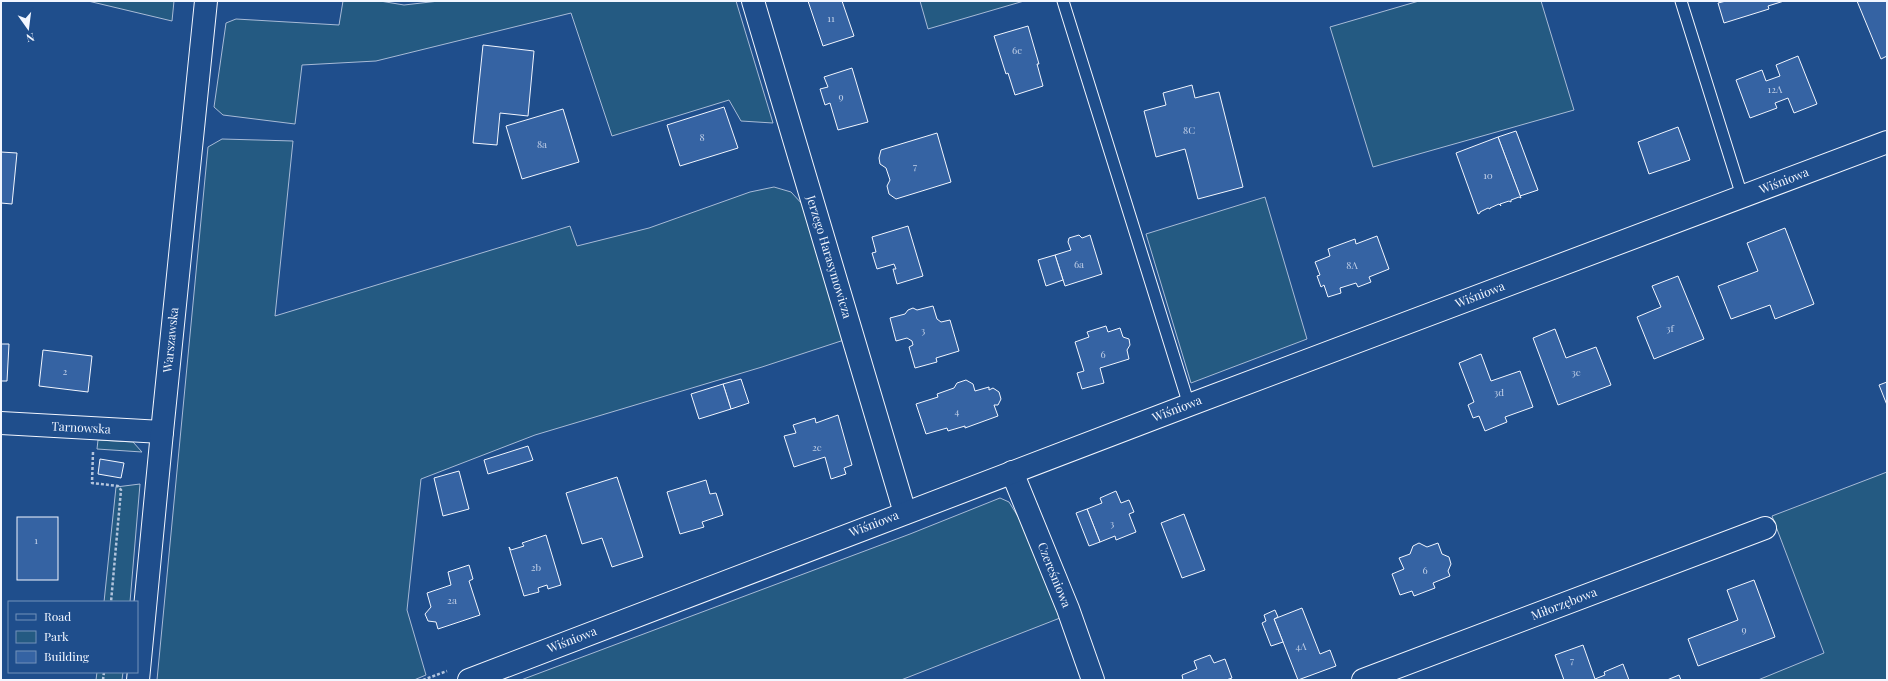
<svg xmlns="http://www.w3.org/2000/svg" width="1888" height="681" font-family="'Playfair Display',serif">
  <rect width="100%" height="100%" fill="#1f4e8c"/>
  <g fill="#245a82" stroke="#a8bbd7">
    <polygon points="88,1 174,1 172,21"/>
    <polygon points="343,1 380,1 404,5 439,1 736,1 773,123 741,121 729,100 612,136 571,13 376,61 302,65 295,124 223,115 214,107 226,23 236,19 339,25"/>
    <polygon points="920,1 1024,1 928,29"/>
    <polygon points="1419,1 1541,1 1574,110 1373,167 1330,27"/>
    <polygon points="222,139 293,141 275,316 570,226 577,246 649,228 750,192 774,187 791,192 804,206 844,340 762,367 535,435 421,479 407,610 426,675 414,680 157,680 208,147"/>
    <polygon points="1265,197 1307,339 1191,383 1146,234"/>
    <polygon points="98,440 133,442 142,452 97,449"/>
    <polygon points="1887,472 1887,680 1758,680 1824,653 1772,516"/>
    <polygon points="140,484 130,602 104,602 116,487"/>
    <polygon points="1000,498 1009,502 1022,523 1060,618 901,680 521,680 910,534"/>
    <polygon points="97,672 123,672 122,680 96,680"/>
  </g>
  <g fill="#3563a3" stroke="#f2f6ff">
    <polygon points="808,1 842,1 854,36 823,46"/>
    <polygon points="1726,1 1784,1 1768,6 1769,9 1724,23 1718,3"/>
    <polygon points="1857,1 1887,1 1887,56 1881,59"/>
    <polygon points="1028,26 1039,64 1037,64 1043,86 1015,95 1008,73 1006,74 994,36"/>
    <polygon points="483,45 534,51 528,116 500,113 497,145 473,143"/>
    <polygon points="1798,56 1817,104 1794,113 1788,98 1775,103 1777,108 1750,118 1736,80 1762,70 1766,81 1780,76 1776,65"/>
    <polygon points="852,68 868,122 838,130 830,103 825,105 820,89 828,87 824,77"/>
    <polygon points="1192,85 1195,98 1219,92 1243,187 1198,199 1185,149 1156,157 1144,111 1166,105 1163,93"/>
    <polygon points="724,107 738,148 680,166 667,125"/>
    <polygon points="563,109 579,162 522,179 506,126"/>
    <polygon points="1678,127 1690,160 1649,174 1638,142"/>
    <polygon points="1516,131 1538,190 1520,196 1498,137"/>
    <polygon points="937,133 951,182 896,199 889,194 887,186 890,180 886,168 880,164 879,158 881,150"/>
    <polygon points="1498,137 1521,198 1519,197 1511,200 1511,202 1509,201 1500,204 1501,206 1499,204 1490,208 1490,209 1488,208 1480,212 1480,213 1478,214 1456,153"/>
    <polygon points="1,152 17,153 12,204 1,203"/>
    <polygon points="908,226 923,276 897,284 893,269 896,269 894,264 877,269 872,253 876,252 872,237"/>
    <polygon points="1785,228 1814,304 1775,319 1770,305 1731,319 1718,286 1758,271 1747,243"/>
    <polygon points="1079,235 1082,238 1090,235 1102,274 1065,286 1055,255 1071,250 1068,242 1069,238"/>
    <polygon points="1377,236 1389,269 1369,277 1371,282 1358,287 1356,283 1340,288 1341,293 1328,297 1324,285 1321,287 1317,276 1320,275 1315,262 1330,256 1328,249 1355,239 1356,244"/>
    <polygon points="1055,255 1063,280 1046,286 1038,260"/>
    <polygon points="1678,276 1704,339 1654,359 1637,317 1661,307 1652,286"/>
    <polygon points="933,306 937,319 941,322 950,320 959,351 936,358 937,362 915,368 909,347 913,345 912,341 907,338 896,341 890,318 905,314 908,310 913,308 917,310"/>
    <polygon points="1106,326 1108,332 1120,328 1123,337 1129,339 1130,345 1127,350 1129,359 1100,368 1104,383 1082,389 1077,373 1084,371 1075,342 1089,337 1087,332"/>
    <polygon points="1555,329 1566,358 1596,347 1611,385 1558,405 1533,338"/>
    <polygon points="1,344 9,344 7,381 1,381"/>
    <polygon points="43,350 92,356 88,392 39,386"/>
    <polygon points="1481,354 1491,381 1520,371 1533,407 1505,417 1507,422 1485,431 1479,416 1473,418 1468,405 1474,402 1459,363"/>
    <polygon points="741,379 749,403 731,409 723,384"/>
    <polygon points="966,380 973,384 975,391 989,387 989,390 993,388 999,392 1001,399 998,405 994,405 998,416 965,428 965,426 948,431 947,428 926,434 916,404 938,397 937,394 954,388 957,383"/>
    <polygon points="1887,382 1887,405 1879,385"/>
    <polygon points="723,384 731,409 699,419 691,394"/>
    <polygon points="838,415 852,465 844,468 846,474 831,479 825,457 794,467 784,436 796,433 793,425 815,418 816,423"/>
    <polygon points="528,446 533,460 488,474 484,460"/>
    <polygon points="100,459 124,463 121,478 98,474"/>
    <polygon points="459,471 469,509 443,516 434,478"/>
    <polygon points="617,477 643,557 612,567 602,538 582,544 566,493"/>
    <polygon points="706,480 710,494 716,493 723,515 702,522 704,527 680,534 667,492"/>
    <polygon points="1116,491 1121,503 1129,500 1134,512 1129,514 1136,532 1116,540 1115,536 1100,542 1087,509 1102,503 1100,498"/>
    <polygon points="1087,509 1100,542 1089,546 1076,513"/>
    <polygon points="1184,514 1205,570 1182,578 1161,523"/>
    <rect x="17" y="517" width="41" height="63"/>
    <polygon points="546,535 561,585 548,589 547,585 538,588 539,592 524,596 509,547 511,550 524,546 522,543"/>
    <polygon points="1419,543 1427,547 1438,543 1442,554 1449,557 1451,564 1448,571 1450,576 1433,583 1435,588 1414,596 1412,591 1400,595 1392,574 1404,569 1399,558 1410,554 1413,546"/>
    <polygon points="469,565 473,579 469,581 480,615 438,629 436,622 428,621 425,614 431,607 427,593 451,585 448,572"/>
    <polygon points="1754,580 1775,637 1698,666 1688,639 1738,620 1727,590"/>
    <polygon points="1302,608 1320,654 1330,650 1336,666 1298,680 1274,619"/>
    <polygon points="1275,610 1278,617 1274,619 1283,642 1271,646 1262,623 1266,621 1264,615"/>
    <polygon points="1583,645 1595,679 1605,675 1604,672 1623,664 1629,680 1564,680 1555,655"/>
    <polygon points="1210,655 1214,663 1225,659 1232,678 1226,680 1183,680 1182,675 1197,669 1194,661"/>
    <polygon points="1679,675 1681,680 1667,680"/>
  </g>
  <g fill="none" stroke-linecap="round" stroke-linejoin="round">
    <defs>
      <g id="service">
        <polyline points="1063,1 1189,405"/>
        <polyline points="1681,1 1742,196"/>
      </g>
      <g id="minor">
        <polyline points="753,1 905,513"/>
        <polyline points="1012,472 1068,609 1093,680"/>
        <polyline points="469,680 1189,405 1887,142"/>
        <polyline points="1363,680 1765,528"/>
      </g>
      <polyline id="tertiary" points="1,423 162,432"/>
      <polyline id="primary" points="138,680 162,432 206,1"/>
    </defs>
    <use href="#service" stroke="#f2f6ff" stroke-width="13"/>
    <use href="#minor" stroke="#f2f6ff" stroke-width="24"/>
    <use href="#tertiary" stroke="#f2f6ff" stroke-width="24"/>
    <use href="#primary" stroke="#f2f6ff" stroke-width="24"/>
    <g stroke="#b3c4dc" stroke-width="2.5" stroke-dasharray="3 2" stroke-linecap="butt">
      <polyline points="93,452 92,483 118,486 121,490 111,602"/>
      <polyline points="103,680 104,672"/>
      <polyline points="423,680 447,671"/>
    </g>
    <use href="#service" stroke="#1f4e8c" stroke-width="11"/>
    <use href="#minor" stroke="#1f4e8c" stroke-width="22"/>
    <use href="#tertiary" stroke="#1f4e8c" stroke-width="22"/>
    <use href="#primary" stroke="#1f4e8c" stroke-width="22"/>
  </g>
  <g text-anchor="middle" stroke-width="3" stroke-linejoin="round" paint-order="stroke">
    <g font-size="10" fill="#c3d1e8">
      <text x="831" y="22">11</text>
      <text x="1017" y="54">6c</text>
      <text x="1775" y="93">12A</text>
      <text x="841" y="100">9</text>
      <text x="1189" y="134">8C</text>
      <text x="702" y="141">8</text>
      <text x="542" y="148">8a</text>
      <text x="915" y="170">7</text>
      <text x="1488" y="179">10</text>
      <text x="1079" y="268">6a</text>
      <text x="1352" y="269">8A</text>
      <text x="1670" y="332">3f</text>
      <text x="923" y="334">3</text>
      <text x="1103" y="358">6</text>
      <text x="65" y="375">2</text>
      <text x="1576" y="376">3e</text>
      <text x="1499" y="396">3d</text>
      <text x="957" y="415">4</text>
      <text x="817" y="451">2e</text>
      <text x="1112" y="527">3</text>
      <text x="36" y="544">1</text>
      <text x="536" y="571">2b</text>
      <text x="1425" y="574">6</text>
      <text x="452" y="604">2a</text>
      <text x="1744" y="633">9</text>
      <text x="1301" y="650">4A</text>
      <text x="1572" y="664">7</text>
    </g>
    <g font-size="12" fill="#f2f6ff" stroke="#1f4e8c">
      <text transform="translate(1784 181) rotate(-21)" y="4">Wiśniowa</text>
      <text transform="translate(829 257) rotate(73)" y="4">Jerzego Harasymowicza</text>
      <text transform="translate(1480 295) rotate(-21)" y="4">Wiśniowa</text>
      <text transform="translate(171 340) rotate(-84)" y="4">Warszawska</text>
      <text transform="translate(1177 409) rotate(-21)" y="4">Wiśniowa</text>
      <text transform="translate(81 428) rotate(3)" y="4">Tarnowska</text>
      <text transform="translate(874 524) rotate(-21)" y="4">Wiśniowa</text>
      <text transform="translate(1054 575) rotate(68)" y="4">Czereśniowa</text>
      <text transform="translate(1564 604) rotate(-21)" y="4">Miłorzębowa</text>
      <text transform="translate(572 640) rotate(-21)" y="4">Wiśniowa</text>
    </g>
  </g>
  <rect width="1888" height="681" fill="none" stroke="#f2f6ff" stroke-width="4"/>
  <rect x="8" y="601" width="130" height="72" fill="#1f4e8c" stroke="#7391ba"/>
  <rect x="16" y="614" width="20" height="6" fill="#1f4e8c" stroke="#7391ba"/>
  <text x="44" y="621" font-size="12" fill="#f2f6ff">Road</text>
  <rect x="16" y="631" width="20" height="12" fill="#245a82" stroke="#7391ba"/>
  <text x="44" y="641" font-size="12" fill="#f2f6ff">Park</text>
  <rect x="16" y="651" width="20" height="12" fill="#3563a3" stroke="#7391ba"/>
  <text x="44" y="661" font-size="12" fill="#f2f6ff">Building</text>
  <g transform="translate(28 28) rotate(166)" stroke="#1f4e8c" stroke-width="3" paint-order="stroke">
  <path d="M0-3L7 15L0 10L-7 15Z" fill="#f2f6ff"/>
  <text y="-6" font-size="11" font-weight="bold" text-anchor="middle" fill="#f2f6ff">N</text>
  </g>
</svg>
